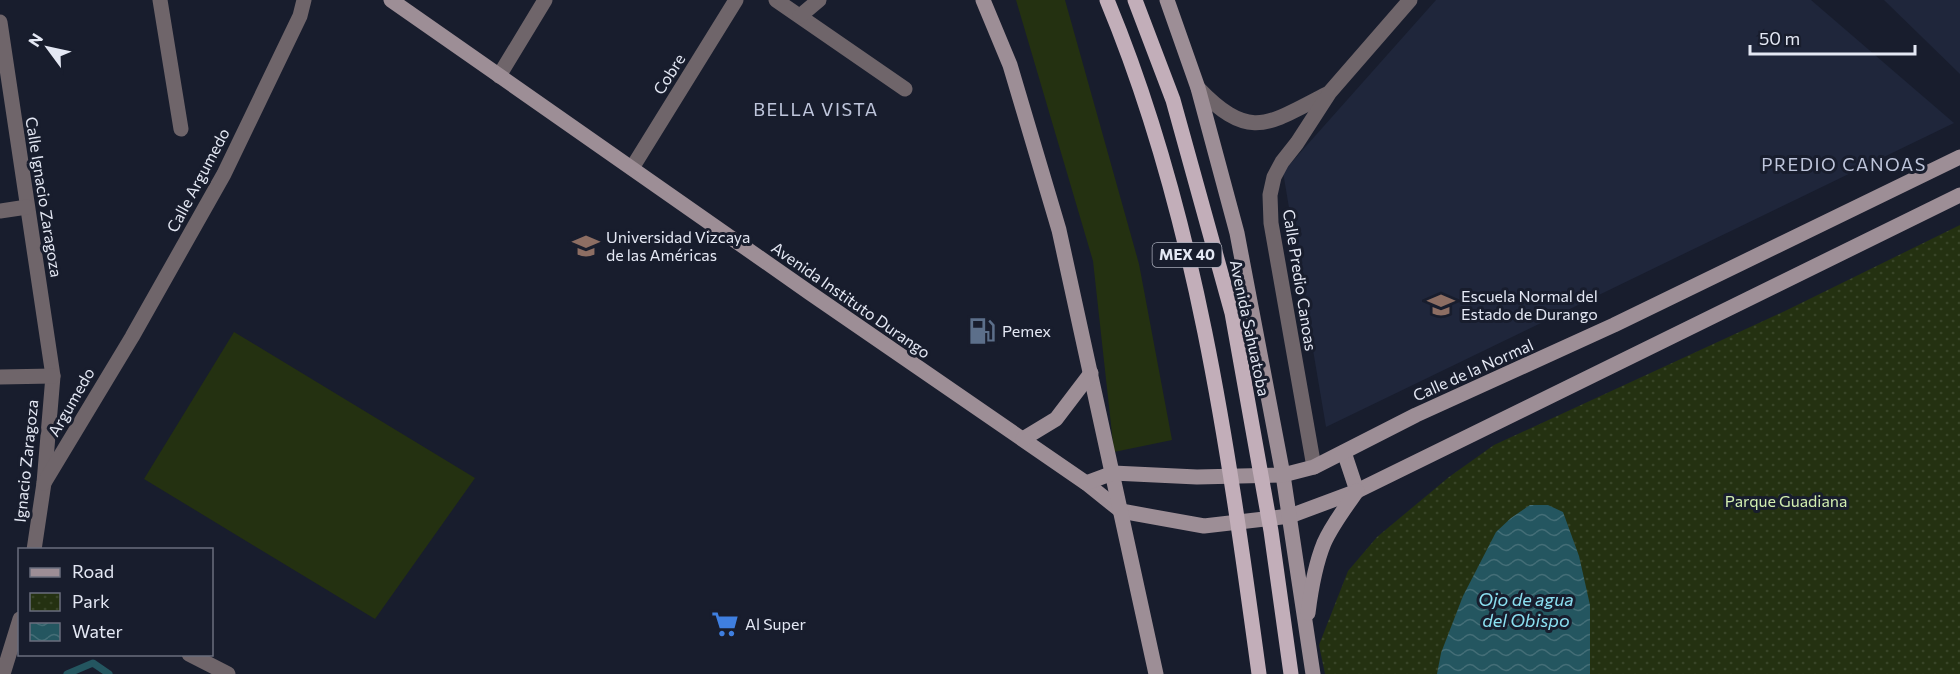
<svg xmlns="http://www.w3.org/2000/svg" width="1960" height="674" font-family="Commissioner,sans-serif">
  <defs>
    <pattern id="park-dots" width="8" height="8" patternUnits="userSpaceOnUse" patternTransform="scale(1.5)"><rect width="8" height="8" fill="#243111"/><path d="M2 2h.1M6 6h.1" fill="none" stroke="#394528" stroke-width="1.8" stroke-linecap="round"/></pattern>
    <pattern id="water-waves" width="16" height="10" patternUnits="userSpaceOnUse" patternTransform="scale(1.5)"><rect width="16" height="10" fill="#245660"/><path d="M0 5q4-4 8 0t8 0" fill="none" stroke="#446e77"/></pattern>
  </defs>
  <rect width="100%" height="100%" fill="#181d2d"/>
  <g fill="#1f263b">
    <polygon points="1436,0 1811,0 1954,123 1326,427 1283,172"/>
    <polygon points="1884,0 1960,0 1960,74"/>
  </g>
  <g fill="#243111">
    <polygon points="1016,0 1065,0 1139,264 1172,440 1114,452 1093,261"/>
    <polygon points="234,332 475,478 375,619 144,479"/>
  </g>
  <polygon fill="url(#park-dots)" points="1960,225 1960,674 1325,674 1319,645 1348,571 1377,537 1449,477 1494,445 1785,311"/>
  <polygon fill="url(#water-waves)" points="1530,505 1548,505 1563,512 1579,556 1590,605 1590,674 1437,674 1441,653 1463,596 1496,532 1511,518"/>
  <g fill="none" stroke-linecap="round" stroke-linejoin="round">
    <polyline stroke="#245660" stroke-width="7" points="67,674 93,663 109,674"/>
    <g stroke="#6f656a" stroke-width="15">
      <polyline points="160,0 181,129"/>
      <polyline points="776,0 905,89"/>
      <polyline points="800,16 819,0"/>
      <polyline points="0,22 53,376 44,483 34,550"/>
      <polyline points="499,76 545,0"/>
      <path d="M1198 88C1250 142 1268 124 1327 94"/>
      <polyline points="632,168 736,0"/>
      <polyline points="0,211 27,207"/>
      <polyline points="0,377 53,376"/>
      <polyline points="1314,467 1271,223 1270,195 1274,177 1282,162 1297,143 1330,92 1410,0"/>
      <polyline points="44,483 132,337 224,174 300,16 304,0"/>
      <polyline points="189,654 228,674"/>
      <polyline points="3,674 20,619"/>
    </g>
    <g stroke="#9d8e96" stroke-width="15">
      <polyline points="391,0 810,293 1086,483 1121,511 1204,526 1290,516 1357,491 1960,195"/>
      <polyline points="983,0 1010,65 1059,230 1156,674"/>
      <polyline points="1167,0 1198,88 1237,233 1283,475 1313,674"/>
      <polyline points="1023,439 1056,419 1091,373"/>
      <polyline points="1344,452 1357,491"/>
      <polyline points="1086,483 1113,473 1197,477 1283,475 1314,467 1416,415 1614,325 1960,157"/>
      <path d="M1308 613C1311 589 1315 565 1324 543 1332 525 1345 508 1357 491"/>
    </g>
    <g stroke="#c2aeb9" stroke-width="15">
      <path d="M1107 0C1196 214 1228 446 1259 674"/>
      <polyline points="1135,0 1173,100 1232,313 1271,531 1291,674"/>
    </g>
  </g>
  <defs>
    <symbol id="university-bare" viewBox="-9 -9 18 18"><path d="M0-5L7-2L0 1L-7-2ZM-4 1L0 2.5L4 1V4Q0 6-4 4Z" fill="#8d6e63" stroke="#181d2d" stroke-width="2.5" paint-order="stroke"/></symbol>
    <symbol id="fuel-bare" viewBox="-9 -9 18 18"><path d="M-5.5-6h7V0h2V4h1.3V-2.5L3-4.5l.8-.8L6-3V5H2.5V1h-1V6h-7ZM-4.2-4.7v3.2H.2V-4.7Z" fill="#5c6f8a" stroke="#181d2d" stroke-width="2.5" paint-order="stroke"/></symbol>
    <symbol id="supermarket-bare" viewBox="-9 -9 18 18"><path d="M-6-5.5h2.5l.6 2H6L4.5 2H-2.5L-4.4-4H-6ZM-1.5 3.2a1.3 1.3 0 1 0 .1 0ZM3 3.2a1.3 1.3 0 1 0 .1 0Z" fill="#3f7fe0" stroke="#181d2d" stroke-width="2.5" paint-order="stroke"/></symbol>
  </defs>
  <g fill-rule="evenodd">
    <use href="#university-bare" x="567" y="227" width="38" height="38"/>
    <use href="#university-bare" x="1422" y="286" width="38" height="38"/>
    <use href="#fuel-bare" x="963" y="312" width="38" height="38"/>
    <use href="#supermarket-bare" x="706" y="605" width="38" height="38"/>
  </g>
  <g text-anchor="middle" stroke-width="6" stroke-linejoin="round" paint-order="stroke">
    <rect fill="#181d2d" stroke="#a7abb8" stroke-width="1.5" x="1152.5" y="243" width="69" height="24" rx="4.5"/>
    <g font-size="15" font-weight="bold" fill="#e4e8f4">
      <text x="1187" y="260">MEX 40</text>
    </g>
    <g font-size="16" fill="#e4e8f4" stroke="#181d2d">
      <text transform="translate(669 74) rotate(-58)" y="6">Cobre</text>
      <text transform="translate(198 180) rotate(-62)" y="6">Calle Argumedo</text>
      <text transform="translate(44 197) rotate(81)" y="6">Calle Ignacio Zaragoza</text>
      <text transform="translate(1300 280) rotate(81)" y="6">Calle Predio Canoas</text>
      <text transform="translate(851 300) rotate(35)" y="6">Avenida Instituto Durango</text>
      <text transform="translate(1250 328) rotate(78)" y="6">Avenida Sahuatoba</text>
      <text transform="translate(1473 370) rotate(-24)" y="6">Calle de la Normal</text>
      <text transform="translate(71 402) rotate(-60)" y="6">Argumedo</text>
      <text transform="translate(26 461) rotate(-84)" y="6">Ignacio Zaragoza</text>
    </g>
    <g font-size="16" fill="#e4e8f4" stroke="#181d2d" text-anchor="start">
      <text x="606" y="243">Universidad Vizcaya<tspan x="606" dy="18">de las Américas</tspan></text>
      <text x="1461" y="302">Escuela Normal del<tspan x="1461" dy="18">Estado de Durango</tspan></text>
      <text x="1002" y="337">Pemex</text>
      <text x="745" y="630">Al Super</text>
    </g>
    <g font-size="16" fill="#d2eeb1" stroke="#181d2d">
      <text x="1786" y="507">Parque Guadiana</text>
    </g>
    <g font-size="18" letter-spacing="1.5" fill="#bfc6dc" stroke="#181d2d">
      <text x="816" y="116">BELLA VISTA</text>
      <text x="1844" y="171">PREDIO CANOAS</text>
    </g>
    <g font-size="18" font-style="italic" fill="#8be0f1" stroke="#181d2d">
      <text x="1526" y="606">Ojo de agua<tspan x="1526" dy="21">del Obispo</tspan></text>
    </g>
  </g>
  <rect x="18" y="548" width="195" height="108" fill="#181d2d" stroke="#6a6e7d" stroke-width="1.5"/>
  <rect x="30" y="568" width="30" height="9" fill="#9d8e96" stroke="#6a6e7d" stroke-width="1.5"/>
  <text x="72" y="578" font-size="18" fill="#e4e8f4">Road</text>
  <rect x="30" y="593" width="30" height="18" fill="url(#park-dots)" stroke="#6a6e7d" stroke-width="1.5"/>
  <text x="72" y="608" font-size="18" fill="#e4e8f4">Park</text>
  <rect x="30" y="623" width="30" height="18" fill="url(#water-waves)" stroke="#6a6e7d" stroke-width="1.5"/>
  <text x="72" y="638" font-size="18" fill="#e4e8f4">Water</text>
  <g transform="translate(48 48) rotate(303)" stroke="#181d2d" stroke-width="4.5" paint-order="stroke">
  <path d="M0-4.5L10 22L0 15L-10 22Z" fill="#e4e8f4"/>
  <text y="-9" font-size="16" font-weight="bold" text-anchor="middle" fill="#e4e8f4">N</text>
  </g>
  <path d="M1750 45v9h165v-9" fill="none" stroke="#e4e8f4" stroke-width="3"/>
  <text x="1759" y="45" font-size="18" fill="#e4e8f4" stroke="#181d2d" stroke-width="4.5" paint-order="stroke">50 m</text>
</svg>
